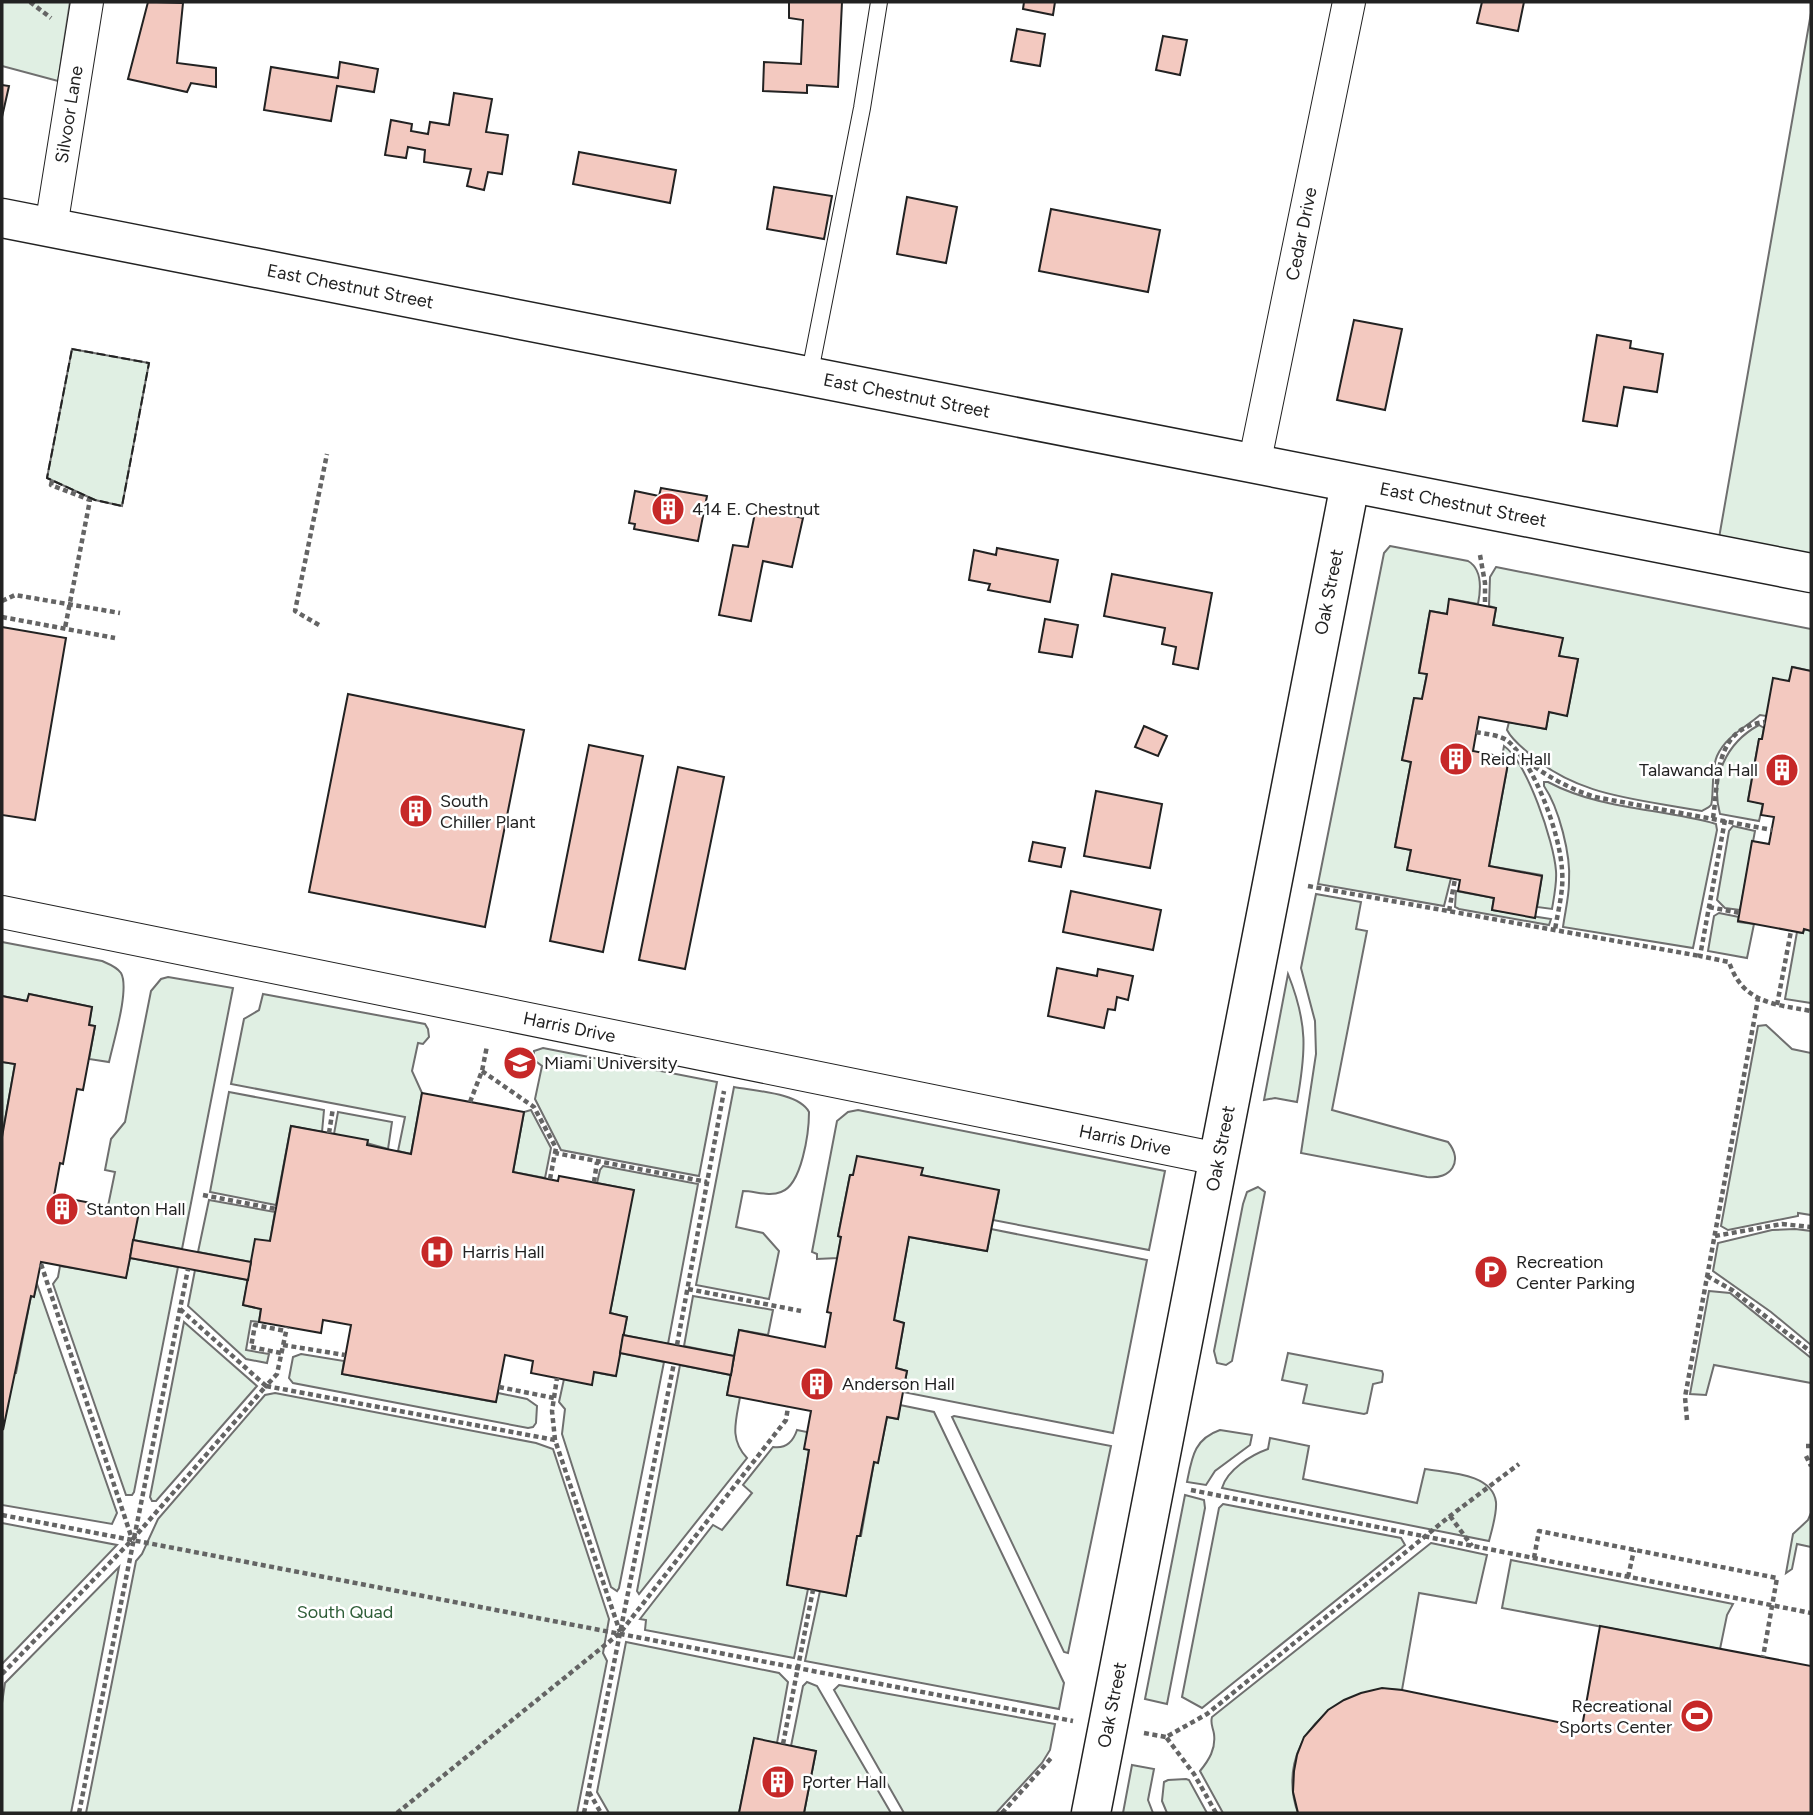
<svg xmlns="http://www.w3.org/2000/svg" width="1813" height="1815" font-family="Figtree,sans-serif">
  <rect width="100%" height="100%" fill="#fff"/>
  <g fill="#e0efe3" stroke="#6f6f6f" stroke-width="2">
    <polygon points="2,2 70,2 58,81 2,66"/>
    <polygon points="1811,13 1811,573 1716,555"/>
    <polygon points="72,349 149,363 122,506 95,500 47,478"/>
    <path d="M1390 546 1468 561C1482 569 1481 589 1478 604L1450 599 1447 614 1430 611 1419 672 1427 674 1422 699 1414 698 1402 760 1411 762 1395 847 1411 850 1407 870 1451 878 1444 906 1318 884 1384 553Z"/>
    <path d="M1496 567 1811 629V671L1793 667 1789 681 1766 716 1760 715C1745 728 1726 736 1717 756 1711 769 1714 798 1711 805 1709 808 1705 809 1702 811 1638 799 1575 797 1525 750 1518 744 1511 738 1507 730L1509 722 1546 729 1549 712 1567 715 1578 659 1559 656 1562 638 1493 625 1496 608 1489 606 1490 577Z"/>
    <path d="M1759 725 1764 728 1762 739H1759L1748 800 1763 804 1759 821 1720 814C1710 778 1726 743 1759 725Z"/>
    <path d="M1504 746C1527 762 1554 842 1556 871 1557 883 1554 897 1552 909L1537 907 1542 875 1489 866 1509 758 1502 757Z"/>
    <path d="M1548 782C1601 810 1660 808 1716 824L1717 830 1693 948 1563 927C1565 912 1569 897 1569 882 1571 855 1559 808 1544 786V782Z"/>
    <polygon points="1733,826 1755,831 1740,910 1725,908 1717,900 1729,831"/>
    <polygon points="1456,891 1494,898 1492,910 1551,919 1549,925 1459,909 1455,907"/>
    <path d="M1316 894 1361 902 1356 929 1367 931 1332 1110 1448 1142C1464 1161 1451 1180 1427 1177L1301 1153 1316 1054 1315 1021 1301 968Z"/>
    <polygon points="1719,913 1739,917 1738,922 1754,924 1747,958 1708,951 1714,916"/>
    <polygon points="1804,929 1811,931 1811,1003 1785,999 1797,932 1803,933"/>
    <path d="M2 942 102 961C109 964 117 967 121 973 130 989 113 1043 109 1062L89 1059 95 1026 89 1025 92 1007 29 994 27 1001 2 996Z"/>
    <path d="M1288 974C1308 1024 1306 1051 1297 1102L1275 1098 1264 1100Z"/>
    <polygon points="168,977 233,988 182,1249 133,1240 108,1206 115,1172 105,1170 111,1139 125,1122 151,991 161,979"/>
    <polygon points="263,994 425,1024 428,1029 429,1037 423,1044 418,1043 412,1071 422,1093 411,1154 398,1151 405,1117 231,1084 244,1019 259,1010"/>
    <polygon points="1766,1025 1792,1049 1811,1053 1811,1215 1798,1213 1798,1216 1728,1230 1721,1226 1758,1026"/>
    <polygon points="543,1048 717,1082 699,1176 561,1150 535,1099 542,1066 534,1060 534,1051"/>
    <polygon points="2,1062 15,1064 2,1137"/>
    <path d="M734 1087C755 1091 799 1093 809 1112 809 1132 802 1185 781 1192 769 1197 755 1191 743 1191L736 1227 763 1233 779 1251 769 1299 696 1285Z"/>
    <polygon points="229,1092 324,1110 322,1132 291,1126 276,1205 210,1192"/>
    <polygon points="531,1110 551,1148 545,1178 513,1172 524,1112"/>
    <polygon points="858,1110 1165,1171 1149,1250 993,1220 999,1191 921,1175 922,1169 850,1175 838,1236 841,1237 838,1258 817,1259 817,1254 812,1252 837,1121 848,1112"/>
    <polygon points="338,1112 392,1122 388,1149 334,1134"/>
    <polygon points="603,1166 698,1184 668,1344 623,1335 627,1317 610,1313 633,1190 597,1183 600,1170"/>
    <polygon points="1258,1187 1265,1192 1232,1361 1226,1365 1217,1363 1214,1351 1243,1204 1247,1192"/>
    <polygon points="209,1200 275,1212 270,1241 251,1262 198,1252"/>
    <polygon points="991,1229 1147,1260 1113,1433 903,1392 907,1371 896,1368 904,1323 894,1320 909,1237 987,1251"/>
    <polygon points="1795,1229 1811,1231 1811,1345 1771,1312 1713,1271 1718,1243 1772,1230"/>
    <polygon points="130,1258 178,1267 134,1492 132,1495 126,1495 53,1284 58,1277 60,1266 126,1276"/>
    <polygon points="195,1270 248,1280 243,1305 261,1309 259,1322 251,1321 246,1350 269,1354 267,1363 246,1359 188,1306"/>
    <polygon points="37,1284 117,1513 112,1524 2,1505 2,1430 13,1373 16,1373 31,1296 34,1296"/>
    <polygon points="1709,1291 1730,1293 1811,1358 1811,1383 1714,1365 1706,1395 1690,1394"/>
    <polygon points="693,1296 773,1310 768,1335 739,1330 734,1356 684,1346"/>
    <polygon points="184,1322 257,1386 156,1501 152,1501 150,1497"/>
    <polygon points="620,1353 664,1362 619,1588 617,1591 611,1587 562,1434 565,1409 559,1402 564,1379 594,1372 615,1376"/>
    <polygon points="1288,1353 1382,1371 1383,1374 1382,1382 1373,1384 1367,1413 1364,1414 1303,1403 1307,1385 1282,1380"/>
    <polygon points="301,1354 344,1361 342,1374 495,1402 498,1393 527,1399 537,1406 536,1423 533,1427 528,1428 293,1383 289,1378 293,1357"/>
    <path d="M680 1365 731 1375 727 1395 740 1397C736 1421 729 1439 747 1458L639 1594 637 1591Z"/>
    <polygon points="275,1393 536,1443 553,1449 609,1619 603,1653 607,1661 577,1813 86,1813 136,1561 142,1554 158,1519 265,1395"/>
    <polygon points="900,1405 934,1412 1064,1683 1059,1709 805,1661 820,1591 846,1595 857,1536 861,1536 874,1462 878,1462 887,1417 898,1419"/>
    <polygon points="954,1416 1111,1446 1068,1653 1064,1652 952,1417"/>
    <path d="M797 1430 807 1432 809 1450 787 1584 808 1589 794 1658 645 1630 646 1620 640 1619 713 1525 722 1530 752 1493 743 1485 773 1447C786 1449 793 1442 797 1430Z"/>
    <path d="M1220 1430 1252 1435 1250 1445 1215 1471 1206 1485 1187 1482C1192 1457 1194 1439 1220 1430Z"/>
    <path d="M1270 1438 1309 1446 1303 1479 1417 1503 1425 1469C1448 1473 1492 1473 1496 1502 1497 1514 1492 1529 1489 1541L1222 1488C1227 1470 1251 1455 1268 1449Z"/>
    <polygon points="1185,1495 1204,1500 1205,1508 1167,1704 1145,1699"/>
    <polygon points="1223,1504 1401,1538 1405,1545 1202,1708 1182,1697 1219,1508"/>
    <polygon points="1811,1513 1811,1547 1797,1544 1792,1569 1786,1573 1793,1534 1808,1520"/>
    <polygon points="2,1523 117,1545 2,1664"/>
    <path d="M1431 1543 1487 1555 1476 1603 1419 1593 1402 1690C1335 1684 1273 1744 1298 1813H1223L1200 1771C1209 1760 1216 1749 1214 1734 1213 1727 1210 1724 1212 1717Z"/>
    <polygon points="1511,1560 1733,1604 1727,1615 1720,1649 1502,1608"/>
    <polygon points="119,1567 71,1813 2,1813 2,1703 5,1683"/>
    <polygon points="626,1642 779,1673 788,1682 777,1743 754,1739 739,1813 609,1813 597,1792"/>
    <polygon points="807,1682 817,1686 891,1813 804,1813 816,1751 791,1746 803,1686"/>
    <polygon points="839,1685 1055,1724 1050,1750 1042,1763 996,1813 904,1813 834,1690"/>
    <polygon points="1132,1765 1154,1769 1148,1800 1153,1813 1123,1813"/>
    <polygon points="1186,1779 1189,1780 1207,1813 1167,1813 1162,1801 1164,1782 1168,1780"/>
  </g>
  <g fill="#f3c9c0" stroke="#222" stroke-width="2">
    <polygon points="148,2 183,3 177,63 216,68 216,87 191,83 187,92 128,79"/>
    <polygon points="789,2 842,2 838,87 807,85 807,93 763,91 764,62 801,64 803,20 789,18"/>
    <polygon points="1024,2 1055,2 1053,15 1023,9"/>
    <polygon points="1482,2 1524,2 1518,31 1477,23"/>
    <polygon points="1017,29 1045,34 1040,66 1011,61"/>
    <polygon points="1163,36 1187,40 1180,75 1156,70"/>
    <polygon points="340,62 378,69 374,92 337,86 331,121 264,110 271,67 338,78"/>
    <polygon points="2,85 9,86 2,117"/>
    <polygon points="454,93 492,99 486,132 508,135 502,174 488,172 484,190 467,186 471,169 424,162 425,150 408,147 406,158 385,155 391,120 412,124 411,131 428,134 430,122 449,125"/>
    <polygon points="579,152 676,170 670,203 573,184"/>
    <polygon points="774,187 832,196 824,239 767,229"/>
    <polygon points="907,197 957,207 946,263 897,254"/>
    <polygon points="1051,209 1160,230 1148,292 1039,271"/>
    <polygon points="1354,320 1402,329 1385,410 1337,400"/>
    <polygon points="1597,335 1631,341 1630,348 1663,354 1657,392 1624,387 1617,426 1583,421"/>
    <polygon points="661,488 707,496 698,541 634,529 635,524 629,523 635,491 659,496"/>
    <polygon points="756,508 803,518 792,567 763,561 751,621 719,615 733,545 748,547"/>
    <polygon points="997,548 1058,560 1050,602 988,590 990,584 969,580 974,550 996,555"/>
    <polygon points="1112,574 1212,593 1198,669 1173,664 1176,647 1162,644 1165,628 1104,616"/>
    <polygon points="1449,599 1496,608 1493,625 1563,638 1559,656 1578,659 1567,716 1549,712 1546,729 1479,717 1473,751 1509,758 1489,866 1542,876 1535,918 1492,910 1494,898 1458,891 1460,880 1407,870 1411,850 1395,847 1411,762 1402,760 1414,698 1422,699 1427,674 1419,673 1430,611 1447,614"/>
    <polygon points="1045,619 1078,625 1072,657 1039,652"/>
    <polygon points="2,627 66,638 35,820 2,815"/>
    <polygon points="1792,667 1811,671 1811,931 1804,929 1803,933 1738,921 1752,841 1769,844 1774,817 1761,815 1763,804 1748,801 1759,739 1762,739 1773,678 1789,681"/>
    <polygon points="348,694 524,730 485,927 309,892"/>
    <polygon points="1144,726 1167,736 1158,756 1135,747"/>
    <polygon points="589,745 643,756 603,952 550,941"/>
    <polygon points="678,767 724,777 685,969 639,960"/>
    <polygon points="1096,791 1162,804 1150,868 1084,856"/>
    <polygon points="1033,842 1065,848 1061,867 1029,861"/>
    <polygon points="1071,891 1161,910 1153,950 1063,932"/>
    <polygon points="1057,968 1097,976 1098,969 1133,976 1128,1000 1117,997 1115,1010 1108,1009 1104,1028 1048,1016"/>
    <polygon points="29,994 92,1007 89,1025 95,1026 83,1090 77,1089 63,1164 60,1163 54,1196 139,1212 126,1278 41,1262 34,1297 31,1296 3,1430 2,1137 15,1064 2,1062 2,996 27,1001"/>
    <polygon points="422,1093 524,1112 513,1172 558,1181 559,1176 634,1190 610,1313 627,1317 616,1376 594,1372 592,1385 531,1373 533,1361 505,1355 496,1402 342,1374 351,1325 323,1320 321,1333 287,1327 259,1322 261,1309 243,1305 255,1239 270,1241 291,1126 368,1140 367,1145 411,1154"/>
    <polygon points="857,1156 923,1168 921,1175 999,1190 987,1251 909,1237 894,1320 904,1323 896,1368 907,1371 903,1392 898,1419 887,1417 878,1463 874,1462 860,1536 857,1536 846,1596 787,1585 809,1450 804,1449 811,1411 727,1395 739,1330 825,1347 831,1313 827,1312 841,1237 838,1236 850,1175 853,1175"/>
    <polygon points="133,1240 251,1262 248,1280 130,1258"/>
    <polygon points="623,1335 734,1356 731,1375 620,1353"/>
    <polygon points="1600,1626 1811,1666 1811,1813 1298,1813 1293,1792 1294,1771 1297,1755 1304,1737 1328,1710 1344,1700 1361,1693 1382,1688 1402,1690 1582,1727"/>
    <polygon points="754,1738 816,1751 804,1813 739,1813"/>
  </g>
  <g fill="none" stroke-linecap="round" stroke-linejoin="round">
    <defs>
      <polyline id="service" points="809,377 862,108 879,2"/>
      <g id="minor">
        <path id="s1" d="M51 227 87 2"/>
        <path id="s2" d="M1254 465 1349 2"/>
        <path id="s3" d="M2 912 1218 1159"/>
      </g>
      <g id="tertiary">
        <path id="s4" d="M2 218 1811 573"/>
        <path id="s5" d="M1091 1813 1350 484"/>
      </g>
    </defs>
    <use href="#service" stroke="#222" stroke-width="18"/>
    <use href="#minor" stroke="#222" stroke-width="34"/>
    <use href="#tertiary" stroke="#222" stroke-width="41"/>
    <g stroke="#646464" stroke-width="4.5" stroke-dasharray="5 3.5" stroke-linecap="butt">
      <polyline points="30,2 51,18"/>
      <polyline points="52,481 51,485 90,500 65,628"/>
      <polyline points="1480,555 1485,583 1485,605"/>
      <polyline points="2,601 15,595 120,613"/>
      <polyline points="2,617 115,638"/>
      <polyline points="319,625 295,611 327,454"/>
      <path d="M1476 732C1486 734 1500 735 1508 741 1535 765 1560 834 1562 870 1564 890 1558 910 1555 930"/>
      <path d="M1521 756C1544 775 1567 788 1595 797L1772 830"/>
      <path d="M1713 818C1719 780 1713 728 1765 722"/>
      <path d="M1725 820 1700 956 1729 962C1743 1003 1773 1004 1811 1011"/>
      <polyline points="1308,886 1700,956"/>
      <polyline points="1709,907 1740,913"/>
      <polyline points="1449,911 1455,879"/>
      <polyline points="1777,1005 1791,931"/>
      <polyline points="482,1071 534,1107 556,1148 555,1153"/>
      <polyline points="470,1102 482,1071 487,1046"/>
      <polyline points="329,1133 333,1108"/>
      <polyline points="550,1179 555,1153 707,1182"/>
      <polyline points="594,1182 597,1162"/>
      <polyline points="203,1195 276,1209"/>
      <polyline points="1715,1236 1782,1224 1811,1227"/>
      <polyline points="41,1264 132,1539"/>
      <polyline points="1707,1276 1732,1290 1811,1352"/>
      <polyline points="688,1289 801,1311"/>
      <polyline points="180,1309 266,1386 277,1374 287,1327"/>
      <polyline points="283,1345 345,1355"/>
      <polyline points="677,1345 724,1091"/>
      <polyline points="281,1353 251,1347 255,1325 286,1331"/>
      <polyline points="499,1387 554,1398"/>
      <polyline points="1687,1420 1685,1397 1758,999"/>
      <polyline points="555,1440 552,1411 557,1378"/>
      <polyline points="1806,1446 1811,1446"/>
      <polyline points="1806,1456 1811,1466"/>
      <polyline points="1191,1490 1811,1613"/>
      <polyline points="2,1515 1073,1721"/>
      <polyline points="1450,1516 1472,1546"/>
      <polyline points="1534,1558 1539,1531 1777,1578 1763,1657"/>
      <polyline points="1628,1577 1634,1550"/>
      <polyline points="2,1674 132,1540 266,1386 555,1440 620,1632"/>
      <polyline points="1144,1733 1166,1737"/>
      <polyline points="783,1744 813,1590"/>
      <polyline points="589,1792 601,1813"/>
      <polyline points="79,1813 188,1269"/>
      <polyline points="397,1813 620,1633 786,1420 788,1407"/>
      <polyline points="584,1813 674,1363"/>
      <polyline points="1002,1813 1053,1756"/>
      <polyline points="1216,1813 1194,1774 1166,1737 1207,1714 1450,1516 1519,1464"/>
    </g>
    <use href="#service" stroke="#fff" stroke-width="16"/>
    <use href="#minor" stroke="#fff" stroke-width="32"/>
    <use href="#tertiary" stroke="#fff" stroke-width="38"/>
    <polygon stroke="#222" stroke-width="2" stroke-dasharray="9 3.5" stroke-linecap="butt" points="72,349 149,363 122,506 95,500 47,478"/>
  </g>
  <defs>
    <symbol id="building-disc" viewBox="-11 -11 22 22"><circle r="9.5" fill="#c62828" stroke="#fff"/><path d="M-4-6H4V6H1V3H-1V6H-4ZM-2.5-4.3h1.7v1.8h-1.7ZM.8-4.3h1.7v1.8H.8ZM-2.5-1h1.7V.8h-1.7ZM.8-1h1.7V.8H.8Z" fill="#fff"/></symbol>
    <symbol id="university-disc" viewBox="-11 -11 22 22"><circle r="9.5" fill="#c62828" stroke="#fff"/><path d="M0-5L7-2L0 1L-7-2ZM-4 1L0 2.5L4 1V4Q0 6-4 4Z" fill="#fff"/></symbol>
    <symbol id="hospital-disc" viewBox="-11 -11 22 22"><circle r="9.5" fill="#c62828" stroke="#fff"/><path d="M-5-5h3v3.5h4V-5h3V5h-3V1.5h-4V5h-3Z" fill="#fff"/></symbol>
    <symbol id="parking-disc" viewBox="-11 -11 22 22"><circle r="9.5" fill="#c62828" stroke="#fff"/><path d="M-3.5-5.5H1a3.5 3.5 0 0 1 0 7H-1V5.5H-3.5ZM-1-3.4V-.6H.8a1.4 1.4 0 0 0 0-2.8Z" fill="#fff"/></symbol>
    <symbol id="stadium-disc" viewBox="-11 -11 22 22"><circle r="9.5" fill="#c62828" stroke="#fff"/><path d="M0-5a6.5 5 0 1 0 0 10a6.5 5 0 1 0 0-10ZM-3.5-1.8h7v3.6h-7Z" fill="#fff"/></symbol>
  </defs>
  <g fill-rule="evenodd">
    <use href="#building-disc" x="649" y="490" width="38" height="38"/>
    <use href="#building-disc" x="1437" y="740" width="38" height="38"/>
    <use href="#building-disc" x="1763" y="751" width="38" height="38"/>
    <use href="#building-disc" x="397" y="792" width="38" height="38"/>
    <use href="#university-disc" x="501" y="1044" width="38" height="38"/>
    <use href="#building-disc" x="43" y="1190" width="38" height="38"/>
    <use href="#hospital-disc" x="418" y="1233" width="38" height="38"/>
    <use href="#parking-disc" x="1472" y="1253" width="38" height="38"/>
    <use href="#building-disc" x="798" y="1365" width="38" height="38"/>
    <use href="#stadium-disc" x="1678" y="1697" width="38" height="38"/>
    <use href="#building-disc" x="759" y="1763" width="38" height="38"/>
  </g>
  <g text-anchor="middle" stroke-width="5" stroke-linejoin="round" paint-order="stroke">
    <g font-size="18" fill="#222" stroke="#fff">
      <text dy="6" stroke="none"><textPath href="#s1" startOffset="114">Silvoor Lane</textPath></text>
      <text dy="6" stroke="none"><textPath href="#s2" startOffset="236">Cedar Drive</textPath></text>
      <text dy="6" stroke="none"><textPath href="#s4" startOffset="355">East Chestnut Street</textPath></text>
      <text dy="6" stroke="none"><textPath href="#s4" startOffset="922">East Chestnut Street</textPath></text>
      <text dy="6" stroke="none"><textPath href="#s4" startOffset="1489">East Chestnut Street</textPath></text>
      <text dy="6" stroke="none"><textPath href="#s5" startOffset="1244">Oak Street</textPath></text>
      <text dy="6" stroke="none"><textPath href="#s3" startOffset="579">Harris Drive</textPath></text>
      <text dy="6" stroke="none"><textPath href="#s3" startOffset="1146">Harris Drive</textPath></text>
      <text dy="6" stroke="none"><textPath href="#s5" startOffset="677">Oak Street</textPath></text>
      <text dy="6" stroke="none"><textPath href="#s5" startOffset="110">Oak Street</textPath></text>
    </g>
    <g font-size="18" fill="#222" stroke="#fff" text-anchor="start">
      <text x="692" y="515">414 E. Chestnut</text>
      <text x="1480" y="765">Reid Hall</text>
      <text x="1758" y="776" text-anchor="end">Talawanda Hall</text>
      <text x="440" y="807">South<tspan x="440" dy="21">Chiller Plant</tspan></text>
      <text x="544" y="1069">Miami University</text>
      <text x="86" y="1215">Stanton Hall</text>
      <text x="462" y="1258">Harris Hall</text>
      <text x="1516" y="1268">Recreation<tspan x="1516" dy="21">Center Parking</tspan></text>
      <text x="842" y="1390">Anderson Hall</text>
      <text x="1672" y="1712" text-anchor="end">Recreational<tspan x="1672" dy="21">Sports Center</tspan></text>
      <text x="802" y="1788">Porter Hall</text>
    </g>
    <g font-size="18" fill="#2f5e38" stroke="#fff">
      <text x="345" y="1618">South Quad</text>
    </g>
  </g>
  <rect width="1813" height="1815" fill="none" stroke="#222222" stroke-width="7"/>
</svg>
